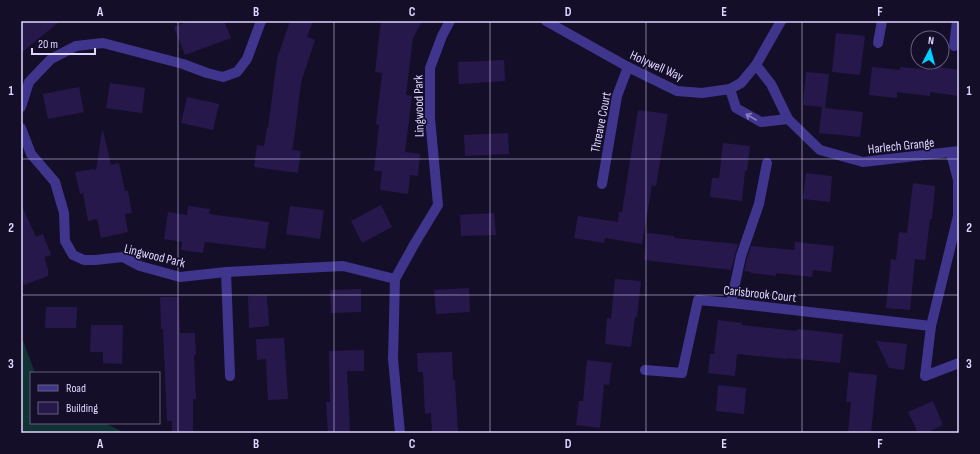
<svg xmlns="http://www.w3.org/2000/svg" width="980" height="454" font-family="'Sofia Sans Condensed',sans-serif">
  <rect width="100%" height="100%" fill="#150e29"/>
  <polygon fill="#103234" points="21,335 35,373 31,373 31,423 105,423 125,433 21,433"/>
  <g fill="#27184c">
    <polygon points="21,21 60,21 21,53"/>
    <polygon points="189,21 224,21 231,38 185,55 174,27"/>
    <polygon points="290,21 313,21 307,37 315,40 301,82 295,132 292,150 301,151 298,173 254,167 257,145 264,146 267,128 268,128 277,59"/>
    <polygon points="381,21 422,21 413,38 406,95 412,96 405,152 420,154 418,176 410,175 408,194 380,190 382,171 374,171 379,125 376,124 382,73 375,72"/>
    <polygon points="836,33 865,36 860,75 832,72"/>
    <polygon points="504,60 505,81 459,84 458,62"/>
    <polygon points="933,66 959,70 959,96 930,92 930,96 897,92 897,98 869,95 872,67 900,70 900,67 933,70"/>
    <polygon points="806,72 829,74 825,108 863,112 860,137 819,133 822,107 803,105"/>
    <polygon points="110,83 145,88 142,113 106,108"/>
    <polygon points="79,87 84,112 48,119 43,94"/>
    <polygon points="187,97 219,104 213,130 181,123"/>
    <polygon points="638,110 668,114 656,186 652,185 642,244 605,238 604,243 574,238 578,216 618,222 619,212 622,212"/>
    <polygon points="102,131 103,131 111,165 119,163 125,191 128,191 132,213 125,214 128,232 101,238 97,219 88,221 83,193 80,194 75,172 95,169 96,171"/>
    <polygon points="508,133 509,154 465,156 464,135"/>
    <polygon points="723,143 750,146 747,171 745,171 742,201 710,197 712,178 719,178"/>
    <polygon points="806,173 832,176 830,202 803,199"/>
    <polygon points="913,183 935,186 932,219 930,219 925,260 915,259 910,310 886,308 891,259 896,260 899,232 907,233"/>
    <polygon points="21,204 36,237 43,234 51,255 44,257 48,269 48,276 24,285 21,276"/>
    <polygon points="381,205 392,227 362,243 351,221"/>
    <polygon points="188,206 210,209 209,214 269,222 265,249 205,242 203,253 181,250 182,242 164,239 168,212 187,215"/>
    <polygon points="290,206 324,210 320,239 286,234"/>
    <polygon points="494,213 496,235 461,236 460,215"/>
    <polygon points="647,233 674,236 674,238 738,244 735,255 731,270 644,260"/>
    <polygon points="795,242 834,246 831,272 813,270 812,277 776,273 776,276 751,273 751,272 744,271 747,258 751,246 794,250"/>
    <polygon points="615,279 641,281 637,317 635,317 631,347 605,344 607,318 611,319"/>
    <polygon points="469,288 470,312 436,314 434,290"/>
    <polygon points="361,289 361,312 331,313 330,290"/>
    <polygon points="267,295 269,326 249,328 248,296"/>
    <polygon points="160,297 179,297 180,333 195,333 196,355 194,355 196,399 193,399 193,433 172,433 172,421 167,421 163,329 161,329"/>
    <polygon points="46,307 77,307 76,328 45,328"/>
    <polygon points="718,320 742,323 742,325 797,331 797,329 843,334 840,363 787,358 787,359 737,354 735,376 708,373 710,354 714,354"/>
    <polygon points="91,325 123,325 122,364 103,363 103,352 90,352"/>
    <polygon points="284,338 288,399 268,400 266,359 257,360 256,339"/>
    <polygon points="876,341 907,344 904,370 889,368"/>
    <polygon points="364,350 364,371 347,371 350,433 328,433 326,402 330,402 329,351"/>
    <polygon points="452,352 453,380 455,380 458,433 432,433 431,413 425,414 423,372 418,372 417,353"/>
    <polygon points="587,360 612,363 609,385 604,384 600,428 576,425 579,401 583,401"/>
    <polygon points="849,372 877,375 871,433 848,433 851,402 846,402"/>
    <polygon points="718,385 746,388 744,414 716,411"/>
    <polygon points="933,401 943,425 926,433 918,433 908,412"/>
  </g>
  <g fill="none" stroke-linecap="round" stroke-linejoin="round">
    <g stroke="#3f358c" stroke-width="10">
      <polyline points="546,21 628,67 677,91 702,93 730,89 741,83 756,65 781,21"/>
      <polyline points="878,43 882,21"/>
      <polyline points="954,46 957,21"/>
      <polyline points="756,65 771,84 788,119 820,150 863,162 959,151"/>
      <polyline points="730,89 736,108 761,122 788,119"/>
      <polyline points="21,107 29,82 51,59 76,46 103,43 183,64 207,73 223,77 237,72 247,59 261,21"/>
      <polyline points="21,128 31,154 55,182 64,213 65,241 73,255 84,260 95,260 123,257 140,266 180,277 226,272 343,266 395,279 415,243 438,205 430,118 430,68 442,36 450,21"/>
      <polyline points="951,153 958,180 958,216 931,326 925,376 959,363"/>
      <polyline points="602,184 617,96 628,67"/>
      <polyline points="226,272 230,376"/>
      <polyline points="395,279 393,359 400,433"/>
      <polyline points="731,303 741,256 759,204 767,163"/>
      <polyline points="645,370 682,373 698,300 731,303 931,326"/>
    </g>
  </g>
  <defs><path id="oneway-shaft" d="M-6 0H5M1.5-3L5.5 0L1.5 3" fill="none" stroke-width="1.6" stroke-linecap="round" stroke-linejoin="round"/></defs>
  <use stroke="#877dc0" href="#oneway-shaft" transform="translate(751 117) rotate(-150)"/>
  <path fill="none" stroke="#ded6ff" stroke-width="1" stroke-opacity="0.55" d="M178 21V433M334 21V433M490 21V433M646 21V433M802 21V433M21 159H959M21 295H959"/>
  <g text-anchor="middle" stroke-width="3.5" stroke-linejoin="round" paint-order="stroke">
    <g font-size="13" fill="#ded6ff" stroke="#150e29">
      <text transform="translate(657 65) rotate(24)" y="5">Holywell Way</text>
      <text transform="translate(418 106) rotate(-91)" y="5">Lingwood Park</text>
      <text transform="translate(600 122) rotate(-79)" y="5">Threave Court</text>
      <text transform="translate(901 145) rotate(-6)" y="5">Harlech Grange</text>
      <text transform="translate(155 255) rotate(14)" y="5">Lingwood Park</text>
      <text transform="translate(760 293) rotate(6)" y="5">Carisbrook Court</text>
    </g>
  </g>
  <rect width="980" height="454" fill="none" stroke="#150e29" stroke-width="44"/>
  <rect x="30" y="372" width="130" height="52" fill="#150e29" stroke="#655e7f"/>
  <rect x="38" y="385" width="20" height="6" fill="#3f358c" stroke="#655e7f"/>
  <text x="66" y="392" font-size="12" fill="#ded6ff">Road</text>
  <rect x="38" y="402" width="20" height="12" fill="#27184c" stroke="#655e7f"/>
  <text x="66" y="412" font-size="12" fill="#ded6ff">Building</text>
  <g transform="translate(930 50) rotate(6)"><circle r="19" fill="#150e29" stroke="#655e7f"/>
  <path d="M0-3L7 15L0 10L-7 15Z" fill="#02d2ff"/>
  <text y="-6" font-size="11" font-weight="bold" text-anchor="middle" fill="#ded6ff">N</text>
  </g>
  <path d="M32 48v6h63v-6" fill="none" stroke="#ded6ff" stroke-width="2"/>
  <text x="38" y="48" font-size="12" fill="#ded6ff" stroke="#150e29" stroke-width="3" paint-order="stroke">20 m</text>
  <rect x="22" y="22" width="936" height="410" fill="none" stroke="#ded6ff" stroke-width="1.5"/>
  <g font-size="13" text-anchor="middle" font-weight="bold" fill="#ded6ff">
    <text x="100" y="16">A</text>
    <text x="256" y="16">B</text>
    <text x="412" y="16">C</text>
    <text x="568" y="16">D</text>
    <text x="724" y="16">E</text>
    <text x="880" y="16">F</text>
    <text x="11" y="95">1</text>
    <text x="969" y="95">1</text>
    <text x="11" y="232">2</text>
    <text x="969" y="232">2</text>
    <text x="11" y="368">3</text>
    <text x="969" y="368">3</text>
    <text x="100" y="448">A</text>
    <text x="256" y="448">B</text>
    <text x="412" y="448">C</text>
    <text x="568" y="448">D</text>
    <text x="724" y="448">E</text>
    <text x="880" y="448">F</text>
  </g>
</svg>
